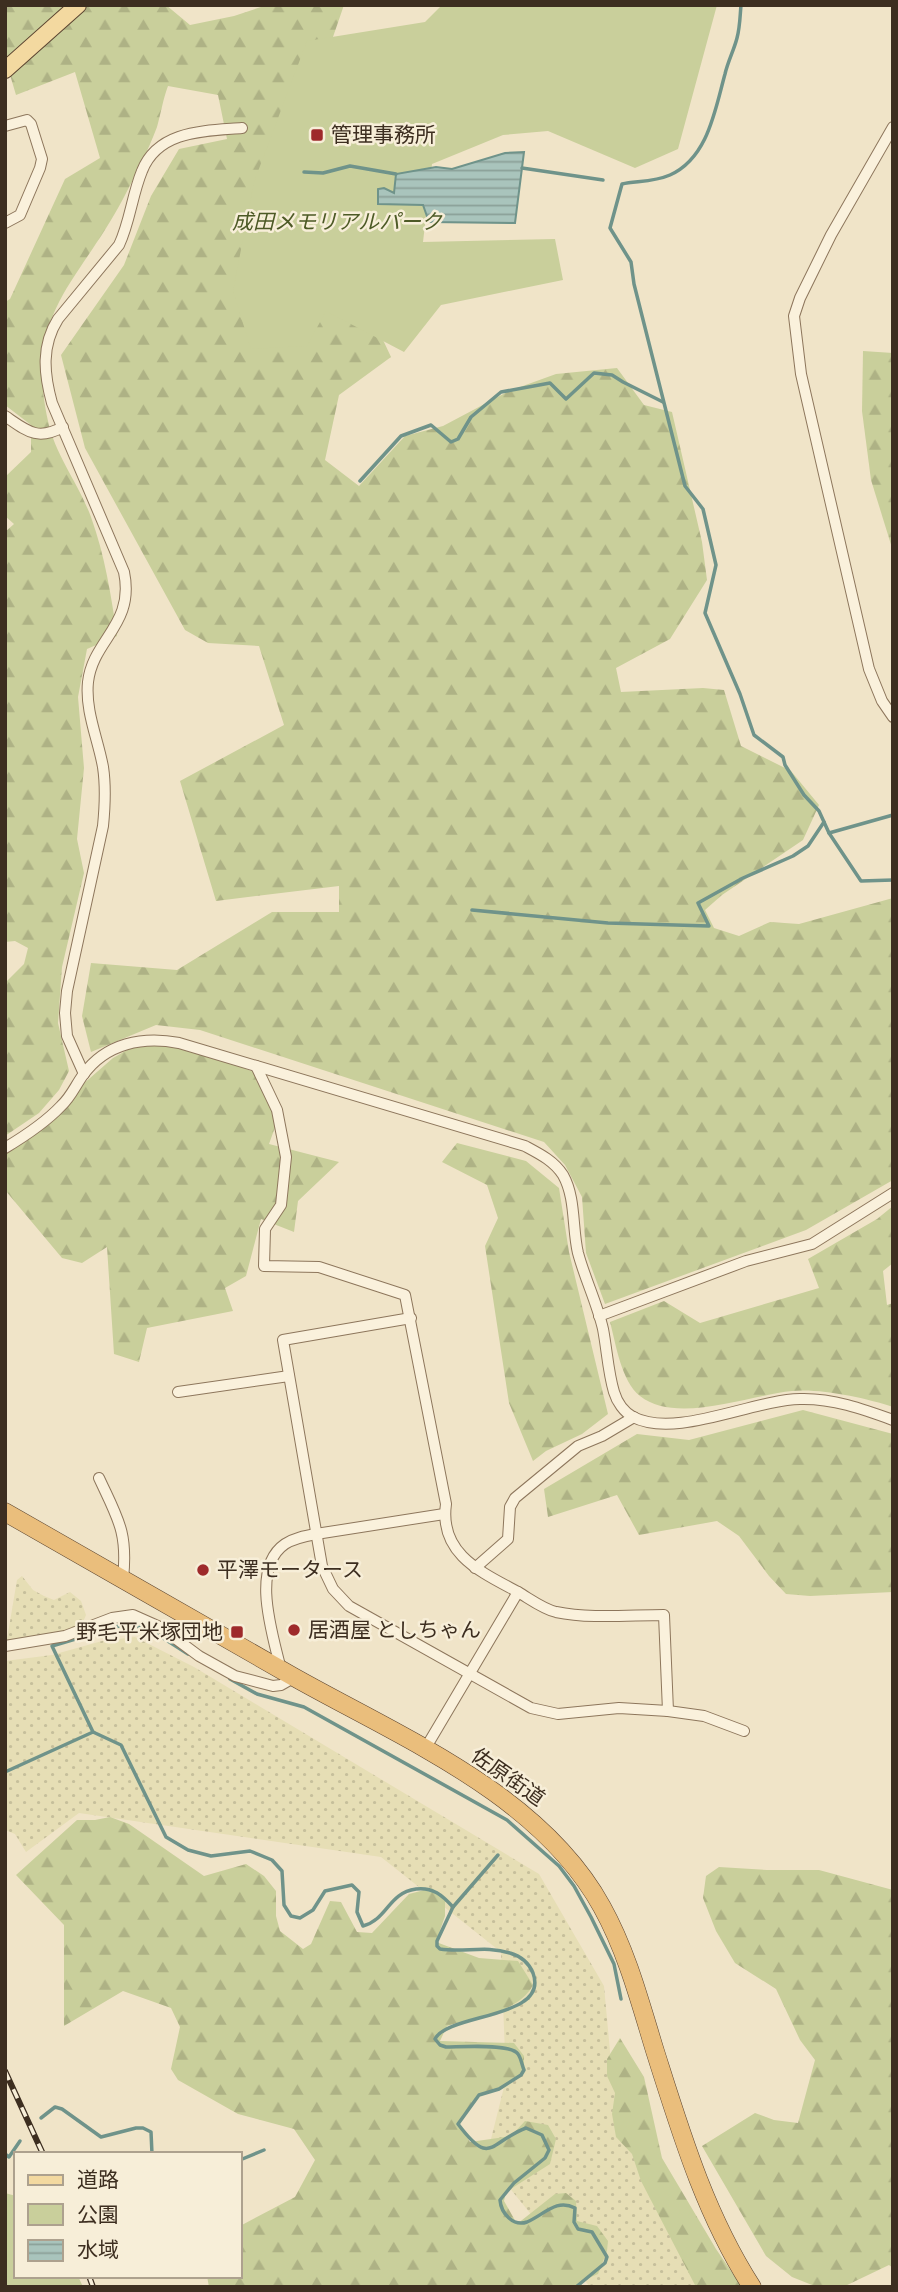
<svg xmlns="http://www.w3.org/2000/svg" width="898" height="2292" font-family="'Source Serif 4','Noto Sans JP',serif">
  <defs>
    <pattern id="farmland-dots" width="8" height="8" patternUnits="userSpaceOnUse" patternTransform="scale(1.75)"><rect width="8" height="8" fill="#e6deb5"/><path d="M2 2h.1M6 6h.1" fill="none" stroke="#c6bf9b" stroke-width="1.8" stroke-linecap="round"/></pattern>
    <pattern id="forest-firs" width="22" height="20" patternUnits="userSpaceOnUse" patternTransform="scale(1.75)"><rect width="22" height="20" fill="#c9cf9b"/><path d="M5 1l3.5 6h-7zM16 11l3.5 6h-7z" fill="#aeb285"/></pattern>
    <pattern id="water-rules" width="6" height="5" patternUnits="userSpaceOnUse" patternTransform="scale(1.75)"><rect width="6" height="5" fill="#a9c4bc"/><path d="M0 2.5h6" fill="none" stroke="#8ba098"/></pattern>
  </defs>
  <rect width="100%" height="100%" fill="#f0e4c8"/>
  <g fill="url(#farmland-dots)">
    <polygon points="22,1576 33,1590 44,1596 54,1600 70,1592 81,1601 86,1615 78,1634 6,1645 17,1580"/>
    <polygon points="135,1637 194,1667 539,1874 604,1986 611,2062 706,2287 590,2287 486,2159 506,2079 501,1952 381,1857 79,1813 26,1852 15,1834 5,1830 5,1661 52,1655 102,1641"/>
  </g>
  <g fill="url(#forest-firs)">
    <path d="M5 5H166L190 25 234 16 267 5H344L324 63 369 310 391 357 339 395 325 460 359 486 405 436 443 426 509 391 556 374 617 368 644 405 672 412 702 542 707 580 670 639 616 668 621 692 703 688 724 690 741 746 791 771 819 805 803 840 722 895 705 910 714 928 739 936 770 922 799 924 893 898V1180L806 1230 605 1304 586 1253 582 1197 565 1165 544 1142 200 1030 156 1025 91 1052 82 1016 91 963 177 970 272 912H339V886L216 901 180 781 284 725 259 646 208 643 185 630 85 448 61 355 124 265 151 196 179 149 227 139 218 95 168 86C163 99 161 113 157 127 148 151 135 176 123 199 78 284 24 312 48 421 55 455 79 484 91 517 105 556 111 595 117 636L87 649 78 697 84 768 77 839 84 873 62 967 58 1023 69 1071 59 1090 39 1113 5 1136V983L24 964 28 948 15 941 5 942V532L14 524 5 516V477L31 452V425L5 405V302L10 299 65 179 100 158 75 72 16 95 5 58Z"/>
    <polygon points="863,351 893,353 893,551 871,480 862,411"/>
    <polygon points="136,1045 181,1045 254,1072 257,1082 278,1119 269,1144 339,1162 298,1201 294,1232 261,1219 246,1276 225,1288 233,1311 147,1328 139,1362 114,1354 107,1247 82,1263 62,1258 5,1190 5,1152 113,1058"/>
    <polygon points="457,1143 526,1161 559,1188 569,1252 608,1414 582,1434 546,1451 533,1461 509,1403 485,1246 498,1218 487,1185 442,1162"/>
    <path d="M893 1206V1263L883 1271 887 1305 893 1303V1407C867 1398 819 1388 792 1391 750 1395 676 1425 640 1396 621 1381 616 1344 610 1322L664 1301 700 1323 819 1288 808 1259 877 1219Z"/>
    <polygon points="803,1410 893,1434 893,1592 810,1596 786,1594 769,1576 739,1536 717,1521 639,1535 617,1495 548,1517 544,1489 637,1434 689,1440"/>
    <path d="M110 1817 129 1824 204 1876 246 1864 264 1876 276 1891V1916L280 1931 303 1949 311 1944 330 1901 341 1902 357 1932 372 1933 409 1894 432 1888 445 1900V1916L436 1942 479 1958 518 1961 533 1985C518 2013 476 2017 447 2026L440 2041 514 2043 524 2056V2071L500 2090 478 2095 458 2122 470 2142 511 2136 525 2121 548 2125 556 2139 550 2164 506 2192 504 2201 517 2224 555 2194 566 2193 576 2201 577 2221 597 2226 608 2241 607 2251 598 2274 584 2280 580 2287H209L207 2276H240V2226L295 2197 315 2160 294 2129 238 2114 178 2080 171 2069 180 2027 171 2008 123 1991 64 2026V1925L16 1875 77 1820H95Z"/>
    <polygon points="719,1867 767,1870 819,1870 893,1890 893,2268 889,2265 843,2287 817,2287 792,2277 766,2256 702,2146 755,2113 774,2120 798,2123 815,2060 800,2040 776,1989 735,1963 716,1931 703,1898 706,1876"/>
    <polygon points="620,2038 644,2077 662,2158 716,2249 742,2287 696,2287 641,2181 632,2154 616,2137 612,2114 615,2093 607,2076 607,2059"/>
  </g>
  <g fill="#c9cf9b">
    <polygon points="442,5 717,5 678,149 635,168 548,131 503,135 432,164 423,242 555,239 563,280 441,305 404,352 326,311 307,346 251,349 233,291 254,182 307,41 425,22"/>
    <polygon points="5,2193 16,2196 16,2276 78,2276 83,2287 5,2287"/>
  </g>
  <polygon fill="url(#water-rules)" stroke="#6f938a" stroke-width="2" points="524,152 515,223 429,222 423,205 378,204 378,189 384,188 394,193 396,174 436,167 452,169 505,153"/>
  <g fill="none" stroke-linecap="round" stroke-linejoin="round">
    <g stroke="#6f938a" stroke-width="3.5">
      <path d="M741 5C740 16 740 27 737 38 734 50 728 61 725 74 715 110 708 158 670 175 654 182 637 181 622 184L610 228 631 262 634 284 685 486 703 509 716 565 705 613 740 694 754 735 783 757 785 765 804 795 819 811 829 833 861 881 893 880"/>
      <polyline points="522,168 603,180"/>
      <polyline points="304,172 323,173 350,166 396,174"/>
      <polyline points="360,481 401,436 431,425 451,442 458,439 471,417 501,392 550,383 566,399 594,373 612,375 623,382 663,402"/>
      <polyline points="829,833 893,815"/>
      <polyline points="472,910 608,923 709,926 698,903 743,878 793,856 808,846 824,822"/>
      <polyline points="230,1679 257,1694 304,1707 507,1820 559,1866 574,1886 591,1917 614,1964 621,1999"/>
      <path d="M93 1732 121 1745 166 1837 188 1850 211 1856 250 1851 272 1860 282 1871 284 1905 291 1916 300 1918 313 1910 325 1891 352 1885 359 1892 357 1912 363 1926C388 1919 388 1893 416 1889 433 1887 442 1895 453 1907L437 1941V1946L440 1949C463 1953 486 1945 510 1953 520 1956 529 1963 533 1973 550 2019 448 2013 435 2039L440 2045 446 2047C460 2047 511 2043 518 2054 521 2058 522 2065 524 2070L521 2075 499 2089 479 2095 458 2124C491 2168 489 2142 526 2128L542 2135 549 2150 545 2158 514 2183 500 2200C501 2213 513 2227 527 2222 544 2215 556 2198 575 2208L574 2222 578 2229 592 2232 607 2257 605 2263 576 2287"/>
      <polyline points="5,1772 93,1732 52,1646 129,1623 160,1636 188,1654"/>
      <polyline points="453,1907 498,1855"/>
      <polyline points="41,2118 55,2107 62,2109 101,2137 136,2128 143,2128 151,2132 152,2154"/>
      <polyline points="5,2154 9,2157 20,2141"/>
      <polyline points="240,2160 264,2150"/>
    </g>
    <defs>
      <g id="minor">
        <polyline points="5,126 27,120 31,124 42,159 40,168 20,215 5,223"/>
        <polyline points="893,127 831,235 800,298 794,316 801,374 869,669 882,701 893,717"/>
        <path d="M5 416C27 431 37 441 63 427"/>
        <path d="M256 1066 277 1110 286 1157 281 1205 265 1229 264 1266 319 1267 405 1295 446 1504C439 1554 481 1572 518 1592 530 1599 543 1609 556 1612 590 1619 629 1615 664 1615L668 1711"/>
        <path d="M84 1074 67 1036 65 1013 67 991 103 826C105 806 106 787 103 767 98 739 85 711 88 682 93 639 135 625 124 572L52 403C44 374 41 346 58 319L119 245C130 222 132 195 142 171 158 130 205 131 242 128"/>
        <path d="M5 1148C25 1136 45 1123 61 1106 71 1097 75 1086 83 1075 106 1043 143 1036 179 1043L525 1146C540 1154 554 1161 563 1175 576 1198 572 1228 578 1253 585 1279 597 1303 603 1329 607 1350 608 1372 614 1392 617 1402 624 1412 633 1417 676 1439 752 1400 800 1399 832 1398 863 1409 893 1420"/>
        <polyline points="599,1316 746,1261 812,1244 893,1193"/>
        <polyline points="411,1318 283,1340 322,1566 333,1589 349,1606 531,1708 558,1714 619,1708 668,1711 704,1716 744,1731"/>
        <polyline points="178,1392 289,1376"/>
        <path d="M99 1478C118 1519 128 1532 123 1579"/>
        <polyline points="475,1568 508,1539 510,1507 515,1498 578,1446 602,1436 634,1417"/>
        <polyline points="5,1646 65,1636 112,1618 133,1615 160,1627 199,1656 235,1676 273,1686 281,1685 295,1677"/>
        <path d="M281 1670C273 1635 250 1568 285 1544 294 1538 305 1536 316 1534L444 1514"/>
        <polyline points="425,1749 518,1592"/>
      </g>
      <polyline id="primary" points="5,70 78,5"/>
      <path id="trunk" d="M5 1512C101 1567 196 1621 292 1676 400 1737 540 1794 602 1907 627 1952 640 2002 655 2051 681 2133 705 2214 752 2287"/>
    </defs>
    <use href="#minor" stroke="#8d765c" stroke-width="12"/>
    <use href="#primary" stroke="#5b4430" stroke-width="18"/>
    <use href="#trunk" stroke="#5b4430" stroke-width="19"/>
    <use href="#minor" stroke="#faf1dc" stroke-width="10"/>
    <use href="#primary" stroke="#f3d9a0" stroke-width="16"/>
    <use href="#trunk" stroke="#eabe7c" stroke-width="18"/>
    <defs>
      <g id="rail">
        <polyline points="5,2071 43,2154"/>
        <polyline points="89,2276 93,2287"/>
      </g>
    </defs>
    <use href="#rail" stroke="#3d2e20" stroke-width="6"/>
    <use href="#rail" stroke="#f7eed8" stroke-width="3.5" stroke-dasharray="10" stroke-linecap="butt"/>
  </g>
  <g fill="#9e2a2b" stroke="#f7eed8" stroke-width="2.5">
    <rect x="310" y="128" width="14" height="14" rx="3.5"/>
    <circle cx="203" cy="1570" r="7"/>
    <circle cx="294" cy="1630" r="7"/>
    <rect x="230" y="1625" width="14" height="14" rx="3.5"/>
  </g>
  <g text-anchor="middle" stroke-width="5" stroke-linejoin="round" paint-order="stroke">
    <g font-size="21" fill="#3d2e20" stroke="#f7eed8" text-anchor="start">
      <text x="331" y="142">管理事務所</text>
      <text x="217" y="1577">平澤モータース</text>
      <text x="308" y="1637">居酒屋 としちゃん</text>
      <text x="223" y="1639" text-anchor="end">野毛平米塚団地</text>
    </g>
    <g font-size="21" font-style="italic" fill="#4d5a26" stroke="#f7eed8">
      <text x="337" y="229">成田メモリアルパーク</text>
    </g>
    <g font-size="21" fill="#3d2e20" stroke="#f7eed8">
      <text transform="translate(508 1777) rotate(35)" y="7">佐原街道</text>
    </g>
  </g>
  <rect width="898" height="2292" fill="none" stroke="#3d2e20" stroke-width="14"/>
  <rect x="14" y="2152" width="228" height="126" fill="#f7eed8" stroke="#ada18e" stroke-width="2"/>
  <rect x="28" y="2175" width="35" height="10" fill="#f3d9a0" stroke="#ada18e" stroke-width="2"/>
  <text x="77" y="2187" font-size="21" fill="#3d2e20">道路</text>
  <rect x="28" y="2204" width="35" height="21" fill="#c9cf9b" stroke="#ada18e" stroke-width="2"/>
  <text x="77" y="2222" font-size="21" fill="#3d2e20">公園</text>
  <rect x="28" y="2240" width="35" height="21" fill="url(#water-rules)" stroke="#ada18e" stroke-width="2"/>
  <text x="77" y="2257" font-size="21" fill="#3d2e20">水域</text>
</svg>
